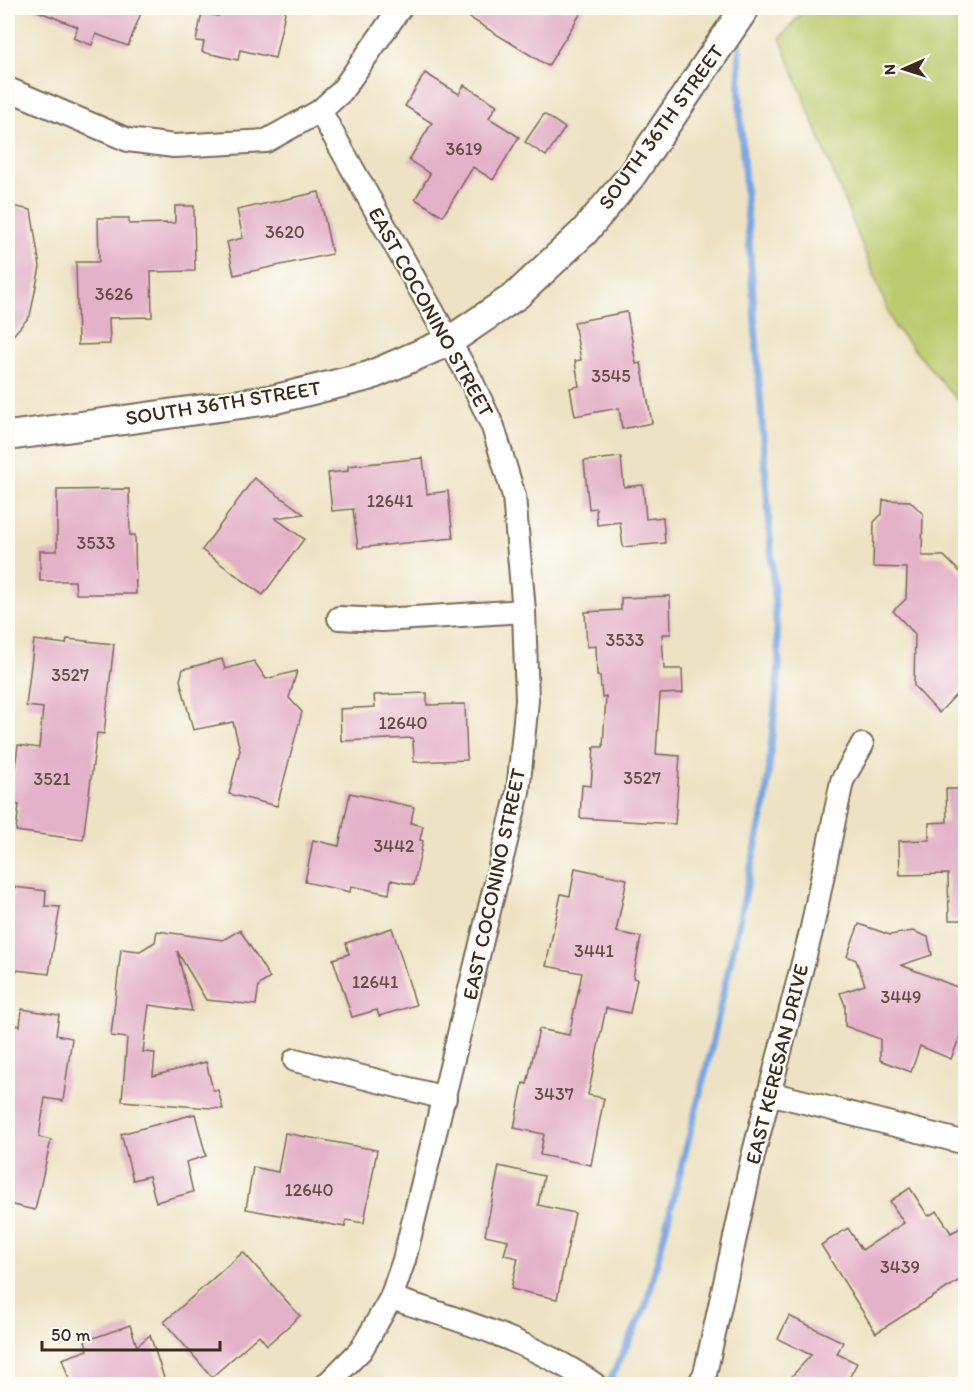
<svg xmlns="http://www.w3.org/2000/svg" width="973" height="1392" font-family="Itim,sans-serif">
  <rect width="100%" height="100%" fill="#fdfcf7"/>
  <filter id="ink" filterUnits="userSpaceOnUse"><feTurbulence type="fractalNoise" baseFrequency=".0167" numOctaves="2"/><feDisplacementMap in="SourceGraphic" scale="12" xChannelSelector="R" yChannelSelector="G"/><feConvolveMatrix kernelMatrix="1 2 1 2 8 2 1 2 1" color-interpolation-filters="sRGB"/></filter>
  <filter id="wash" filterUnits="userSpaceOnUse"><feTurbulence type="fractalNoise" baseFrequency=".008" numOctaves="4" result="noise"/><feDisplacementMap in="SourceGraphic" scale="24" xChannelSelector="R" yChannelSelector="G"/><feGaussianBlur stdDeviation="1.35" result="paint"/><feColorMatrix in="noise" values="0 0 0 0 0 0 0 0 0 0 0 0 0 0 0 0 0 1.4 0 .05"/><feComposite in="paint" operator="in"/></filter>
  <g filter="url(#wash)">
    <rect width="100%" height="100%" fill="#ede2c3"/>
    <polygon fill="#bbca6d" stroke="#7b7a46" stroke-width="1.5" points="806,8 965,8 965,409 894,326 780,38"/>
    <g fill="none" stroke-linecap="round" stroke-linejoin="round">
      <polyline stroke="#77a6e0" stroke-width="7" points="608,1384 646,1306 710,1054 766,799 779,664 740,112 739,35"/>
    </g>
    <g id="blocks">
      <g fill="#e3b1c8">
        <polygon points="30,8 143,8 128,46 96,34 92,45 73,38 78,27"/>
        <polygon points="219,8 286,8 275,58 240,50 238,60 202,52 204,42 196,41 202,13 218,16"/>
        <polygon points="454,8 584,8 548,66"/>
        <polygon points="425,73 459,94 464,85 497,105 489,118 519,137 493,180 473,167 443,216 415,199 430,174 409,160 432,123 405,106"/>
        <polygon points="544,114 565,128 546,156 525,142"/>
        <polygon points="319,192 332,254 234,275 227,242 243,238 237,210"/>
        <polygon points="8,205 31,210 40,267 30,316 8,341"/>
        <polygon points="175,206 194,206 195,271 151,272 152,317 109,318 110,344 78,345 76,262 99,262 98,218 129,218 129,224 175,223"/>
        <polygon points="627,312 636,364 641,363 652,423 622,429 619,408 575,416 570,388 579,386 575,361 581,360 574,322"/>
        <polygon points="621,457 624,487 643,485 646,519 663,517 665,543 623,547 620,522 597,525 596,508 589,509 584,461"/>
        <polygon points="423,458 427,494 448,491 453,538 358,548 353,509 332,511 328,473 348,471 348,466"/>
        <polygon points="254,478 304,514 275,518 304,539 263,595 202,550"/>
        <polygon points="129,489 130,535 135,535 136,594 76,594 75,581 40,581 40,551 57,551 57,490"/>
        <polygon points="883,500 910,501 923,514 922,556 944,556 966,578 966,684 939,713 914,686 915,634 893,611 906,599 907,568 873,567 874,522 882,514"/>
        <polygon points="670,596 671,634 662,634 664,669 682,669 683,693 660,694 656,754 680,756 675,824 580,818 582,785 591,786 594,747 603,747 606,696 602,697 600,676 597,676 596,646 587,647 585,612 621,610 621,598"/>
        <polygon points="67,639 114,644 104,734 97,733 83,840 16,831 19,805 10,804 18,745 39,748 43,708 26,706 34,640 66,644"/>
        <polygon points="222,659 225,669 254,661 266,679 297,671 289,698 302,712 277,806 229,794 240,750 233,722 193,730 180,680 183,669"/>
        <polygon points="427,693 427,705 465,704 467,760 414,762 413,738 341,741 340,709 375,707 374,695"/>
        <polygon points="946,789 966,789 966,920 949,920 948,874 900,875 899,841 929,840 929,823 947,822"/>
        <polygon points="350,793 414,807 411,823 423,826 420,840 423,841 414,885 391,880 389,894 351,886 350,892 305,882 313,840 339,846"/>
        <polygon points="575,868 627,879 616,932 641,937 633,978 637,979 630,1013 606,1008 588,1095 604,1098 591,1165 540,1155 544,1134 514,1128 523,1083 527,1084 539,1029 569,1035 582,973 546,966 561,894 570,896"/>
        <polygon points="14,887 46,891 45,906 60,907 49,974 8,969 8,908 11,908"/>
        <polygon points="859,924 890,935 913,931 928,937 932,955 901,965 957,987 962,1002 966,1003 966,1021 951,1059 920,1046 911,1072 880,1060 880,1039 845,1026 845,1005 840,993 865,985 856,960 847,956"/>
        <polygon points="392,928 416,1005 379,1016 377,1010 352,1017 333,959 349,954 346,943"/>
        <polygon points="240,930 270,978 259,985 256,1005 206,1000 177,951 192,1011 149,1005 143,1052 155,1053 153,1076 206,1062 213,1090 218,1090 223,1109 122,1101 127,1038 111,1036 121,949 140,951 155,942 157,931 223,940"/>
        <polygon points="22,1009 59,1015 56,1035 72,1038 63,1101 45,1098 39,1137 51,1140 35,1210 8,1204 8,1024 20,1026"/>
        <polygon points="195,1114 206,1156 186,1162 193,1192 156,1202 149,1176 133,1180 121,1134"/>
        <polygon points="285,1133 377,1150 364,1223 346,1220 345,1227 246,1209 253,1167 278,1172"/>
        <polygon points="499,1166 544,1176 538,1205 575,1213 557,1299 511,1289 518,1258 504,1255 508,1240 485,1235"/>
        <polygon points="910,1188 928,1216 937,1211 951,1233 966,1225 966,1276 876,1333 821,1245 848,1228 862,1250 904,1223 890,1201"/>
        <polygon points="243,1252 300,1316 267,1345 259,1335 212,1377 164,1322"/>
        <polygon points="789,1316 843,1342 837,1354 857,1363 846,1384 785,1384 811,1355 778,1339"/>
        <polygon points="130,1325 137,1346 150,1335 166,1384 71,1384 62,1359 88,1350 85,1341"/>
      </g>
    </g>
  </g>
  <g filter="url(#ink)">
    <use href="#blocks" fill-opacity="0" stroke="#796a58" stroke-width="1.5"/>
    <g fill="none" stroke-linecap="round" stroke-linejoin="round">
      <defs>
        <g id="minor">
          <polyline points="8,89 128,140 174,146 266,141 320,111 341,92 400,8"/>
          <polyline points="320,111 471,380 493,427 514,496 524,611 527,700 518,792 404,1260 391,1298 361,1350 327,1384"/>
          <polyline points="339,618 382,620 524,611"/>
          <polyline points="295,1060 445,1098"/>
          <polyline points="769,1093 966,1143"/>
          <path d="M391 1298C461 1320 533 1342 594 1384"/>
          <polyline points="699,1384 705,1374 752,1160 812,928 842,781 862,745"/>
        </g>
        <polyline id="tertiary" points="8,436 276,399 369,376 448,342 517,295 584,232 631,176 745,8"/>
      </defs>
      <use href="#minor" stroke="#796a58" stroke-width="26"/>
      <use href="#tertiary" stroke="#796a58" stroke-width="32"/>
      <use href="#minor" stroke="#fff" stroke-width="22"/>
      <use href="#tertiary" stroke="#fff" stroke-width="28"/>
    </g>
  </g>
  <g text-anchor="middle" stroke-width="4.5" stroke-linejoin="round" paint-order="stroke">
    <g font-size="18" fill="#654c48">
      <text x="464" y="155">3619</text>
      <text x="285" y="238">3620</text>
      <text x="114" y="300">3626</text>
      <text x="611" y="382">3545</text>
      <text x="390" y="507">12641</text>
      <text x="96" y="549">3533</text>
      <text x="625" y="646">3533</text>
      <text x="70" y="681">3527</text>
      <text x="403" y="729">12640</text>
      <text x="642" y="784">3527</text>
      <text x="52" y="785">3521</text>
      <text x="394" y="852">3442</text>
      <text x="594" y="957">3441</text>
      <text x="375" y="988">12641</text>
      <text x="901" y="1003">3449</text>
      <text x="554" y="1100">3437</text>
      <text x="309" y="1196">12640</text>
      <text x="900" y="1273">3439</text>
    </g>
    <g font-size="21" fill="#3b2a1e" stroke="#fdfcf7">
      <text transform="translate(661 127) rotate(-54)" y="7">SOUTH 36TH STREET</text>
      <text transform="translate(431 312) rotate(61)" y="7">EAST COCONINO STREET</text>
      <text transform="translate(223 403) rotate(-9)" y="7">SOUTH 36TH STREET</text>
      <text transform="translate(494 884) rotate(-78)" y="7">EAST COCONINO STREET</text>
      <text transform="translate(777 1064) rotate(-76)" y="7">EAST KERESAN DRIVE</text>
    </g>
  </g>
  <rect width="973" height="1392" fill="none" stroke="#fdfcf7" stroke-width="30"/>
  <g transform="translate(904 69) rotate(267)" stroke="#fdfcf7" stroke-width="4.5" paint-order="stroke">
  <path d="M0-4.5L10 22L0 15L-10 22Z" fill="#3b2a1e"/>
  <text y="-9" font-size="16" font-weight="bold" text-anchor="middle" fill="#3b2a1e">N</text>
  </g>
  <path d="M42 1341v9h178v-9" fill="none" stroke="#3b2a1e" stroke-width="3"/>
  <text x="51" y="1341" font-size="18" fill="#3b2a1e" stroke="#fdfcf7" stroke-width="4.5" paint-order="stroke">50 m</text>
</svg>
